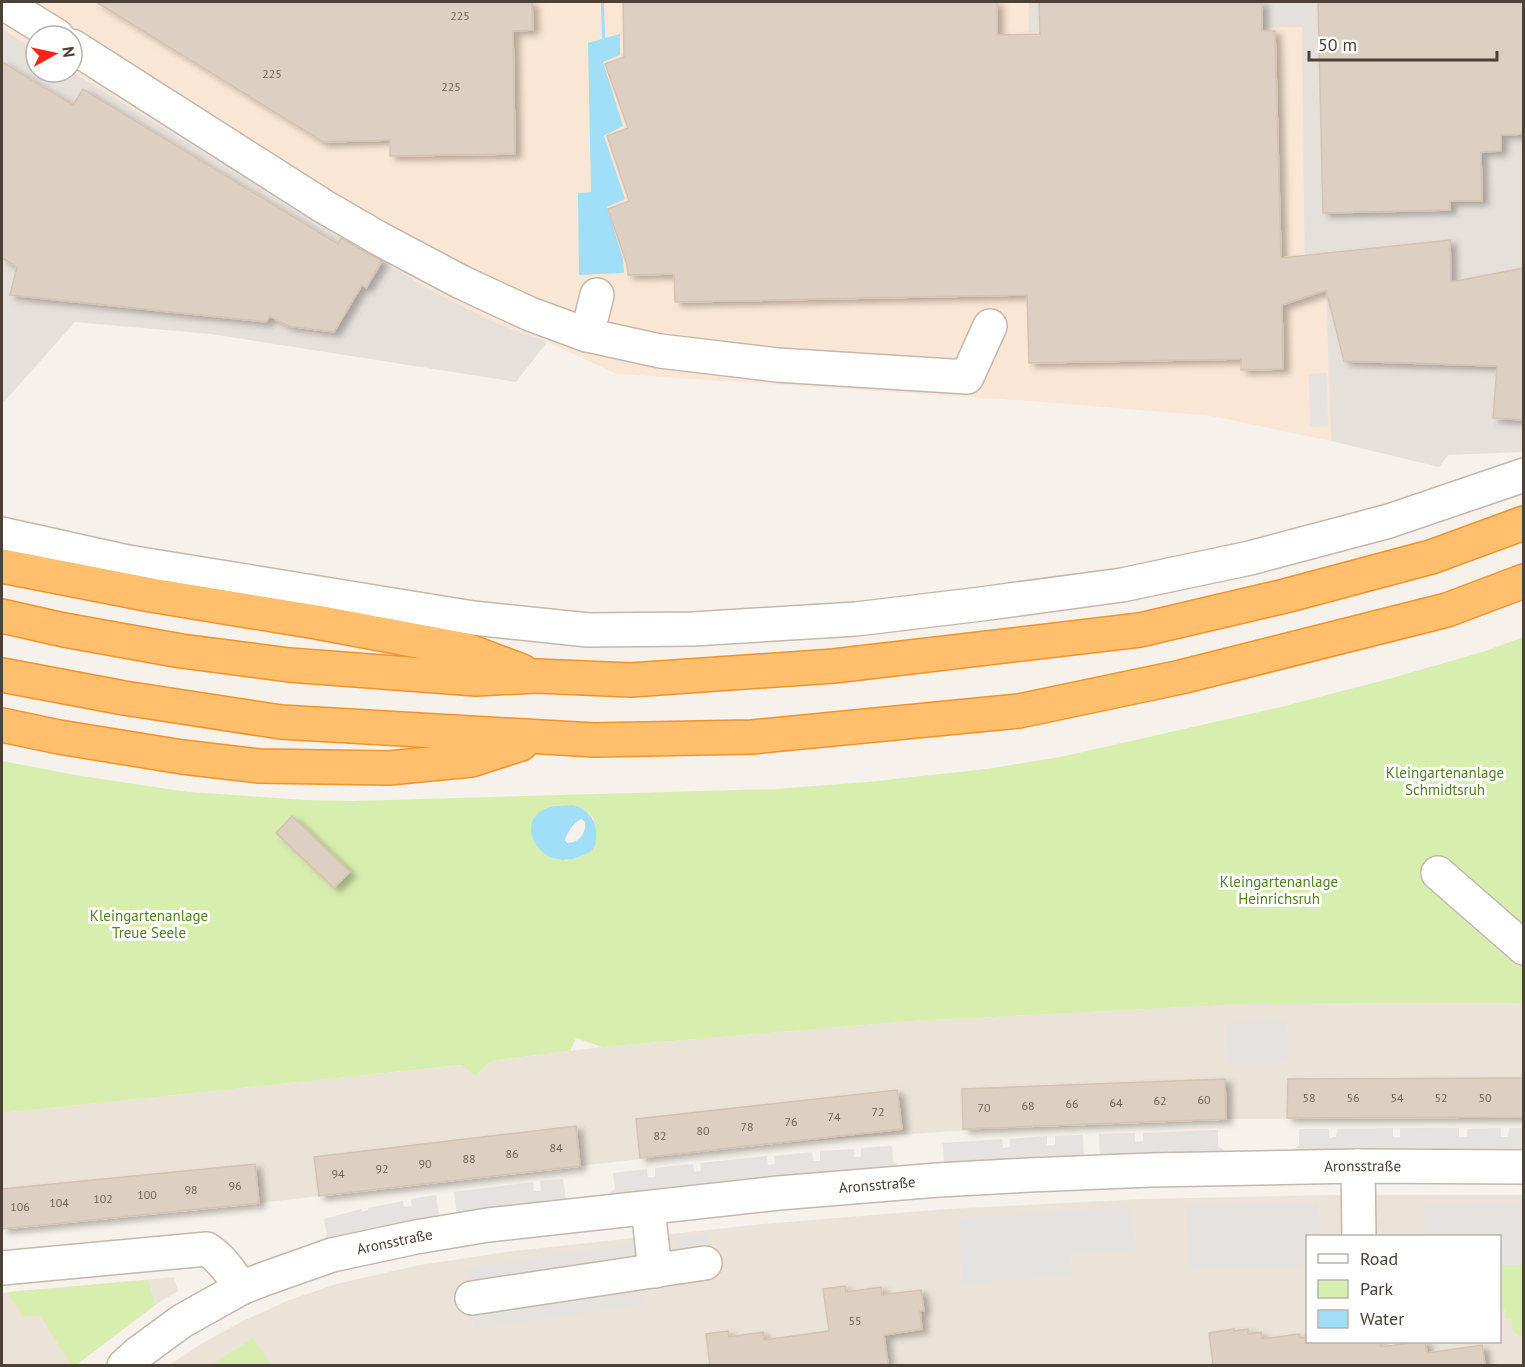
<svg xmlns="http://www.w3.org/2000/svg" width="1525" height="1367" font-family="'PT Sans',sans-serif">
  <defs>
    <filter id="shadow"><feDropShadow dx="6" dy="4" stdDeviation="3" flood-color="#0004"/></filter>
  </defs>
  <rect width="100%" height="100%" fill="#f6f1ea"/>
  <g fill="#ebe3d7" fill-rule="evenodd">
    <polygon points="1523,1003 1523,1117 1226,1119 1051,1125 863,1137 771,1144 259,1203 2,1229 2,1113 462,1065 475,1076 491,1061 570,1051 602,1047 913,1021 1247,1004"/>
    <path d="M1329 1195H1523V1365L168 1366 201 1344 243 1321 287 1301 336 1284 420 1265 513 1251 763 1224 947 1209 1143 1199ZM1308 1236H1500V1342H1308Z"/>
    <polygon points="174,1277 178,1291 155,1305 76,1365 2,1366 2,1293"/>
  </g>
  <polygon fill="#fae6d4" points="2,2 1029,2 1030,32 1303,27 1305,296 1326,290 1331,441 1212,416 1031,401 617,374 547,342 496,323 432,291 72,72 72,36 36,36 36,50 2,29"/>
  <g fill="#e6e0db">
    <polygon points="1029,2 1523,2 1523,452 1448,455 1439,467 1331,441 1326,290 1305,297 1302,27 1029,32"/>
    <polygon points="2,29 36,50 36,72 72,72 432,291 496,323 547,342 516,382 211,334 75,322 2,404"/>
  </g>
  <g fill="#d8eeaf" fill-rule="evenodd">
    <path d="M1523 637V1003L1247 1004 913 1021 602 1047 576 1038 570 1051 491 1061 475 1076 461 1065 2 1113V761L75 775 188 792 307 800 353 801 776 789 867 782 987 769 1065 756 1281 707 1392 678 1486 651ZM573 805 583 809 593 817C596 849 599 852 565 861L544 809Z"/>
    <path d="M1500 1265H1523V1337C1512 1332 1511 1332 1512 1319H1505L1506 1310 1500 1307Z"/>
    <polygon points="148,1280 155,1305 76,1365 71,1365 40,1315 23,1317 7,1292"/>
    <polygon points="253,1338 271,1365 211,1365"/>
  </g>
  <g fill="#e5e2df">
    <polygon points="1327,373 1328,426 1310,427 1309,374"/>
    <polygon points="1286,1021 1287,1062 1227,1064 1226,1023"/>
    <polygon points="1393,1128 1393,1137 1400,1137 1400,1128 1459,1128 1459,1137 1467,1137 1467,1129 1501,1128 1501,1137 1508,1137 1509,1128 1523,1128 1523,1150 1291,1150 1295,1149 1299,1145 1299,1129 1329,1129 1329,1138 1336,1137 1337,1129"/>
    <polygon points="1218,1130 1218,1146 1225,1151 1100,1155 1099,1134 1135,1133 1135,1142 1143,1141 1143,1133"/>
    <polygon points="1083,1135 1084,1156 944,1163 943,1143 1002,1139 1003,1148 1010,1147 1010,1139 1047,1136 1047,1145 1055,1145 1055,1136"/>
    <polygon points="892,1146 893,1162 900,1166 733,1180 609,1194 615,1189 613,1173 647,1169 648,1177 655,1177 655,1168 693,1164 694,1172 701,1171 700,1163 767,1156 768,1165 775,1164 774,1156 812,1152 813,1161 820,1161 820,1151 854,1149 854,1157 861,1157 861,1148"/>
    <polygon points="563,1179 566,1200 457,1213 454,1192 533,1182 534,1191 541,1191 540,1181"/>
    <polygon points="436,1195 439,1215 379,1227 322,1241 327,1235 324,1219 361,1209 362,1212 368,1210 368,1208 403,1201 404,1207 412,1206 411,1199"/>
    <polygon points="1318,1202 1319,1236 1308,1236 1307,1266 1188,1269 1186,1205"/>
    <polygon points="1523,1203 1523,1265 1500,1265 1500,1236 1425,1236 1424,1205"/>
    <polygon points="1132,1207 1135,1250 1070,1254 1071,1276 963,1283 958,1218"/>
    <polygon points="708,1233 715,1276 683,1281 677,1237"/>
    <polygon points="635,1243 643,1304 475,1329 466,1268"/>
  </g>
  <g fill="#a1def8" fill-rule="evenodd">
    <polygon points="601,2 604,2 605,38 620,34 620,55 603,62 623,126 604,136 625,199 607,207 623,259 624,273 579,275 578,193 591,192 588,43 602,39"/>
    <path d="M573 805C591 809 600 827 595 845 593 851 586 854 581 856 541 874 513 823 545 809 553 805 564 806 573 805ZM581 819 585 822C586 834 579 843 567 843L565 840C567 833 574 822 581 819Z"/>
  </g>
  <g fill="#ddcfc1" stroke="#d5c3b0" stroke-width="1.5" filter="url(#shadow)">
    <polygon points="96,2 532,2 533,30 513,31 515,154 390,156 390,140 323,142"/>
    <polygon points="623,2 997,2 997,35 1040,34 1039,2 1262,2 1262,31 1275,31 1281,258 1450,240 1451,282 1524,268 1524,420 1493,418 1497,366 1344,361 1326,290 1282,305 1283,369 1241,370 1241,359 1029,363 1027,295 675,302 674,274 628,275 627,265 608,209 629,201 607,136 628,128 605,64 624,57"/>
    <polygon points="1318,2 1524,2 1524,134 1501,135 1501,151 1481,152 1482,201 1450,201 1450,210 1323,213"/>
    <polygon points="2,62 73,105 83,89 338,244 341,238 382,261 366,288 362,285 334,332 288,326 270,316 266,322 10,295 17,267 2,258"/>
    <polygon points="292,816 350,872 334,888 276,833"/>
    <polygon points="1524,1078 1524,1117 1287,1118 1288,1079"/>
    <polygon points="1225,1079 1226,1119 963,1129 962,1089"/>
    <polygon points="897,1090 902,1129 640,1158 636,1119"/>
    <polygon points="576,1126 580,1166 319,1196 314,1157"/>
    <polygon points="255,1164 259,1203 2,1229 2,1189"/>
    <polygon points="845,1286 846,1292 881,1287 882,1295 921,1290 924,1311 920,1311 922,1329 884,1335 888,1364 875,1365 710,1365 706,1334 728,1331 729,1337 763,1332 764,1340 829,1331 823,1289"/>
    <polygon points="1234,1329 1234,1331 1248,1329 1248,1334 1261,1332 1262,1339 1299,1334 1300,1338 1308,1337 1308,1341 1379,1341 1380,1347 1425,1341 1427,1353 1482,1345 1485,1365 1213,1365 1209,1333"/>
  </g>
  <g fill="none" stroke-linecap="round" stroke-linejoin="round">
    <defs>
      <g id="minor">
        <polyline points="2,2 57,36"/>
        <polyline points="72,46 323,206 380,239 461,282 530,314 587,335 660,351 777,365 967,377 990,326"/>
        <polyline points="587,335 597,295"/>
        <polyline points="2,534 128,562 473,618 588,630 693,629 856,619 981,604 1122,585 1250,558 1389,521 1524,475"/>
        <polyline points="1438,873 1524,948"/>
        <polyline points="1358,1166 1359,1236"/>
        <polyline points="648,1208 655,1271"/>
        <path d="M2 1268 207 1249C223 1260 231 1273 241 1288"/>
        <polyline points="472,1298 705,1263"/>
        <path id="s1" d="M124 1366 137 1354 182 1321 241 1288 264 1279 332 1255 416 1237 488 1225 779 1193 938 1180 1029 1175 1151 1170 1358 1166 1524 1167"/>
      </g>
      <g id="highway">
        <polyline points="2,566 151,595 316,622 466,650 522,671"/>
        <polyline points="2,616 64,630 181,651 289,665 476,679 537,676 631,680 834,666 1140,630 1285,596 1431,557 1524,523"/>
        <polyline points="2,675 124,698 281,722 594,740 752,737 1019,711 1181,677 1447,610 1524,581"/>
        <polyline points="2,725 59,737 182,757 259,766 389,768 471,760 521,744"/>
      </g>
    </defs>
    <use href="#minor" stroke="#c3b8ab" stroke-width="36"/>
    <use href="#highway" stroke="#ef932c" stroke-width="36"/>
    <use href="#minor" stroke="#fff" stroke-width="33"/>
    <use href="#highway" stroke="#ffbf6c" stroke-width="33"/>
  </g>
  <g text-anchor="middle" stroke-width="6" stroke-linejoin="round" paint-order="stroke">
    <g font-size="12" fill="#70645a">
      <text x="460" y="20">225</text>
      <text x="272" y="78">225</text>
      <text x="451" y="91">225</text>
      <text x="1309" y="1102">58</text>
      <text x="1353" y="1102">56</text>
      <text x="1397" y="1102">54</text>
      <text x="1441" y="1102">52</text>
      <text x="1485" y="1102">50</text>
      <text x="1204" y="1104">60</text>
      <text x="1160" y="1105">62</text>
      <text x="1116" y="1107">64</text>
      <text x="1072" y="1108">66</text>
      <text x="1028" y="1110">68</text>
      <text x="984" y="1112">70</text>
      <text x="878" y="1116">72</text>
      <text x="834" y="1121">74</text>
      <text x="791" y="1126">76</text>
      <text x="747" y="1131">78</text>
      <text x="703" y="1135">80</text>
      <text x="660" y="1140">82</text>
      <text x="556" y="1152">84</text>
      <text x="512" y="1158">86</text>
      <text x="469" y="1163">88</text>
      <text x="425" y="1168">90</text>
      <text x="382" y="1173">92</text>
      <text x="338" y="1178">94</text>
      <text x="235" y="1190">96</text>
      <text x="191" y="1194">98</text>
      <text x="147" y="1199">100</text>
      <text x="103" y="1203">102</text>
      <text x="59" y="1207">104</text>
      <text x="20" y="1211">106</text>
      <text x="855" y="1325">55</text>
    </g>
    <g font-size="15" fill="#4f7f21" stroke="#fff">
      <text x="1445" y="778">Kleingartenanlage<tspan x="1445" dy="17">Schmidtsruh</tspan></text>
      <text x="1279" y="887">Kleingartenanlage<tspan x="1279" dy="17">Heinrichsruh</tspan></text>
      <text x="149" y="921">Kleingartenanlage<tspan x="149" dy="17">Treue Seele</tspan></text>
    </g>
    <g font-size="15" fill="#4c4137" stroke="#fff">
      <text dy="5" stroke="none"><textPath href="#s1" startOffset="1274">Aronsstraße</textPath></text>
      <text dy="5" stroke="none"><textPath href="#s1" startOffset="788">Aronsstraße</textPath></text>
      <text dy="5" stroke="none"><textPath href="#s1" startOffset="302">Aronsstraße</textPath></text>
    </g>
  </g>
  <rect width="1525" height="1367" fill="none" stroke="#4c4137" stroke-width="6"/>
  <rect x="1306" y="1235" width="195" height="108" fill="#ffffff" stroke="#b7b3af" stroke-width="1.5"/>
  <rect x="1318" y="1254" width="30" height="9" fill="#ffffff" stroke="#b7b3af" stroke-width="1.5"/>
  <text x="1360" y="1265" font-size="18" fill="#4c4137">Road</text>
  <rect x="1318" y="1280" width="30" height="18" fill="#d8eeaf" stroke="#b7b3af" stroke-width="1.5"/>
  <text x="1360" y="1295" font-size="18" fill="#4c4137">Park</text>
  <rect x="1318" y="1310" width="30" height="18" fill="#a1def8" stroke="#b7b3af" stroke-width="1.5"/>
  <text x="1360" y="1325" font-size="18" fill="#4c4137">Water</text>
  <g transform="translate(54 54) rotate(82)"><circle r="28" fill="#ffffff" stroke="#b7b3af" stroke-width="1.5"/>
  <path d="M0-4.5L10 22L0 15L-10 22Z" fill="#ff2318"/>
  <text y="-9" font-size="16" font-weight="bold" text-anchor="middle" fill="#4c4137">N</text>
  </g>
  <path d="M1309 51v9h188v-9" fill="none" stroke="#4c4137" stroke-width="3"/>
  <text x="1318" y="51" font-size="18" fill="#4c4137" stroke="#ffffff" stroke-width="4.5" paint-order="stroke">50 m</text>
</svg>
